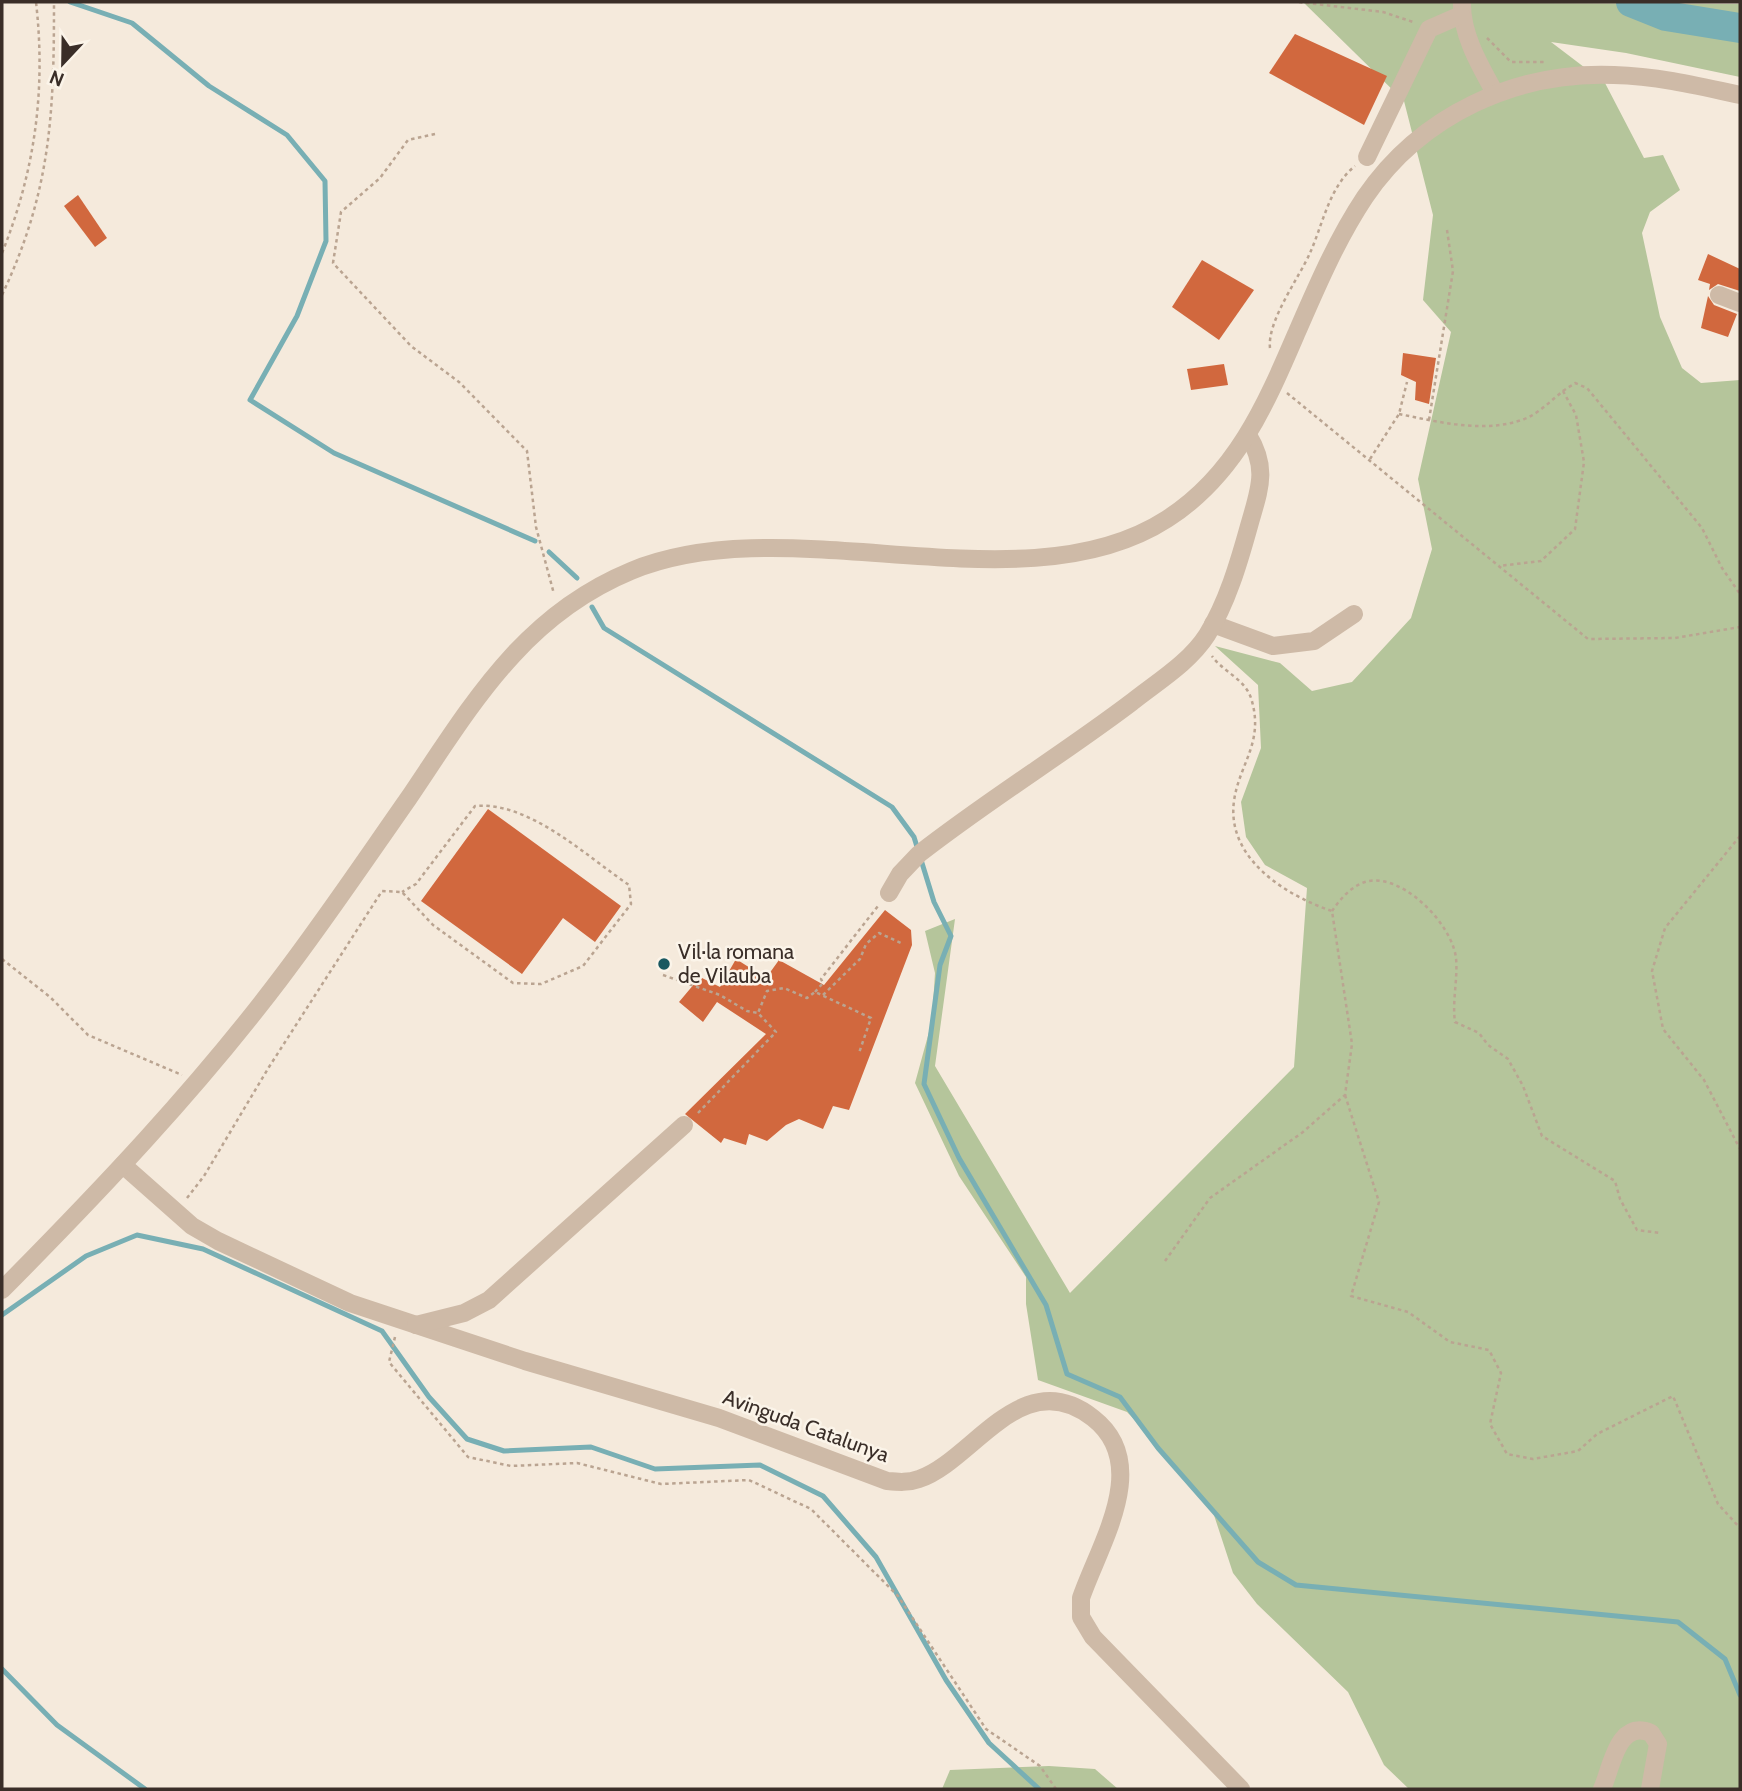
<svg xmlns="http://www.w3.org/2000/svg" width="1742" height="1791" font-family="Cabin,sans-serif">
  <rect width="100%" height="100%" fill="#f5eadc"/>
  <g fill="#b5c59b">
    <polygon points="1303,2 1740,4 1740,77 1626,53 1551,42 1605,83 1644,158 1663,155 1680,190 1650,212 1642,233 1660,317 1682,368 1701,383 1740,380 1740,1789 1409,1789 1384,1765 1348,1692 1257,1604 1233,1573 1212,1509 1154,1440 1127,1412 1038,1380 1026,1304 1026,1277 959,1176 915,1083 932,1021 935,973 925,931 955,919 935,1066 1070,1293 1294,1067 1307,888 1265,865 1246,837 1241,802 1261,748 1258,685 1215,646 1280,663 1312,691 1352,682 1411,618 1432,549 1418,479 1451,332 1423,300 1433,215 1404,101"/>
    <polygon points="1049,1766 1095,1769 1118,1789 942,1789 950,1770"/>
  </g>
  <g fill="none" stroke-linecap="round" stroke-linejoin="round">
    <g stroke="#78afb4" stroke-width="5">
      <polyline points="70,2 132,23 209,86 287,135 325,181 326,241 297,316 250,400 334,453 535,541"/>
      <polyline points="549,552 577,578"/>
      <polyline points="592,607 604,628 892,807 914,837 934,902 951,936 940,965 924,1084 959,1158 1046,1305 1067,1374 1120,1397 1158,1448 1258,1562 1296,1585 1678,1622 1725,1659 1740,1695"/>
      <polyline points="2,1315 86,1256 137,1235 203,1249 382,1331 429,1397 467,1439 504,1451 591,1447 655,1469 760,1465 823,1496 876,1557 946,1680 989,1743 1039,1789"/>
      <polyline points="2,1669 57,1725 145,1789"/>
    </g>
    <polyline stroke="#78afb4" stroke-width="30" points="1631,2 1666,16 1740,28"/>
  </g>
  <g fill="#d1683e">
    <polygon points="1295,34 1387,76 1364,125 1269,73"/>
    <polygon points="78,195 107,238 95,247 64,206"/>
    <polygon points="1708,254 1740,269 1740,291 1718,284 1709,290 1710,284 1698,280"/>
    <polygon points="1202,260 1254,290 1219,340 1172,307"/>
    <polygon points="1708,296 1714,305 1737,314 1728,337 1701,328"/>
    <polygon points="1403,353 1436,358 1429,404 1415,400 1416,382 1401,375"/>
    <polygon points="1224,364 1228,385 1191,390 1187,369"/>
    <polygon points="488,809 621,906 595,942 563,918 522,974 421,901"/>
    <polygon points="885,910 911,930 912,945 849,1110 833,1106 823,1129 799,1119 786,1125 767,1141 749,1134 746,1145 724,1138 721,1143 685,1114 766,1034 717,1002 703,1022 679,1002 700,977 720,987 736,959 766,978 779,960 824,985"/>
  </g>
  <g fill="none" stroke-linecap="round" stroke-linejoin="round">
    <g stroke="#baa491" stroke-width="2.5" stroke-dasharray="3.5 3.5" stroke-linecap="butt">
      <polyline points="1299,2 1383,12 1413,22"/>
      <polyline points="1487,38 1511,62 1544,62"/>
      <polyline points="435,134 408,140 380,178 341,212 333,263 411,346 459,382 527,451 536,527 554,594"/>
      <path d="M2 253C35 171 46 90 36 2"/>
      <path d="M2 295C51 191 54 114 54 2"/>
      <path d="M1270 348C1267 321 1299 278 1310 253 1323 224 1329 187 1355 166"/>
      <polyline points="1563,391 1575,383 1587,388 1702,528 1722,568 1740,594"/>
      <polyline points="1287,393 1588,639 1675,638 1740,627"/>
      <path d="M1399 414C1439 422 1489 435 1529 417 1541 411 1553 399 1563 391L1576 415 1584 462 1575 529 1541 561 1499 566"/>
      <polyline points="1429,420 1453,271 1447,230"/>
      <polyline points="1370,459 1399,414 1407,382"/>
      <polyline points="1740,836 1665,928 1652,971 1663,1029 1704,1080 1740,1149"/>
      <path d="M1332 911C1341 898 1353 884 1369 881 1404 875 1452 924 1456 958 1458 979 1452 1001 1455 1022L1479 1033 1488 1045 1508 1059 1523 1086 1542 1136 1615 1181 1620 1199 1637 1230 1660 1233"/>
      <polyline points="2,959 50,997 88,1035 182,1075"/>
      <polyline points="663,975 720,995 747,1011 758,1013"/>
      <polyline points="815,992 823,983 821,979 878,906"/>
      <polyline points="823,995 860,959 866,944 879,933 901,943"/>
      <polyline points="1345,1095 1379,1202 1351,1296 1408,1312 1450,1342 1489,1350 1501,1373 1490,1424 1507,1454 1533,1459 1578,1451 1597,1434 1673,1396 1718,1504 1740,1528"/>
      <polyline points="698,1113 776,1032 758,1013 767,991 784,988 807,998 815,992 871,1018 859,1053"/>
      <path d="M187 1198 204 1176 269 1067 382 891 402 892 433 925 513 983 541 984 583 966 631 904 629 885C586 856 529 801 475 806L416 884 402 892"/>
      <path d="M1165 1261 1210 1198 1303 1132 1345 1095 1352 1044 1332 911C1287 896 1226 859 1234 801 1239 764 1265 742 1251 698 1245 679 1222 671 1212 656"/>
      <polyline points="395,1337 389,1362 468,1457 511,1466 577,1463 661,1484 749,1480 811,1509 898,1596 986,1729 1040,1766 1056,1789"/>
    </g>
    <g stroke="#cebaa7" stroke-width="18">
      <path d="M1462 2C1461 34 1480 66 1495 93"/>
      <polyline points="1367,157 1429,29 1461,15"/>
      <polyline points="1719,295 1740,303"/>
      <polyline points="1213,624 1273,646 1314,641 1354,614"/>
      <path d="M889 893 900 874 919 854C988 800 1062 755 1132 702 1157 682 1189 663 1207 635 1227 603 1239 562 1249 526 1259 490 1269 469 1248 435"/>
      <path d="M123 1165 192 1226 218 1241 350 1303 525 1361 719 1418 887 1481C898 1482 908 1483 919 1479 973 1461 1022 1362 1093 1418 1152 1464 1100 1543 1081 1598V1617L1093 1637 1241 1789"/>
      <path d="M2 1290C100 1191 196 1090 280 979 325 920 366 859 408 799 471 706 522 616 631 571 789 505 1023 612 1167 519 1236 475 1266 404 1297 332 1317 286 1337 239 1365 197 1421 115 1516 71 1614 75 1657 76 1699 86 1740 95"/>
      <polyline points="416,1325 464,1313 489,1300 684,1125"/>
      <path d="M1602 1789C1612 1767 1617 1719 1651 1733L1658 1744 1650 1789"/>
    </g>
  </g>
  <circle fill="#195860" stroke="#fbf4e9" stroke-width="2.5" cx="664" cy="964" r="7"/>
  <g text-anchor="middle" stroke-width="5" stroke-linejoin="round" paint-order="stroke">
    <g font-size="21" fill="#3a2e28" stroke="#fbf4e9" text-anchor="start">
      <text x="678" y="959">Vil·la romana<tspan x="678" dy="24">de Vilauba</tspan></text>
    </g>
    <g font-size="21" fill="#3a2e28" stroke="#fbf4e9">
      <text transform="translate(806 1426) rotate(20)" y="7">Avinguda Catalunya</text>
    </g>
  </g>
  <rect width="1742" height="1791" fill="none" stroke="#3a2e28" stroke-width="7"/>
  <g transform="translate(63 63) rotate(202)" stroke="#fbf4e9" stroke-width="5" paint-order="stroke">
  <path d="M0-5L12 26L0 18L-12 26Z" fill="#3a2e28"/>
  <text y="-10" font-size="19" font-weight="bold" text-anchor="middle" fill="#3a2e28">N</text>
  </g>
</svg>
